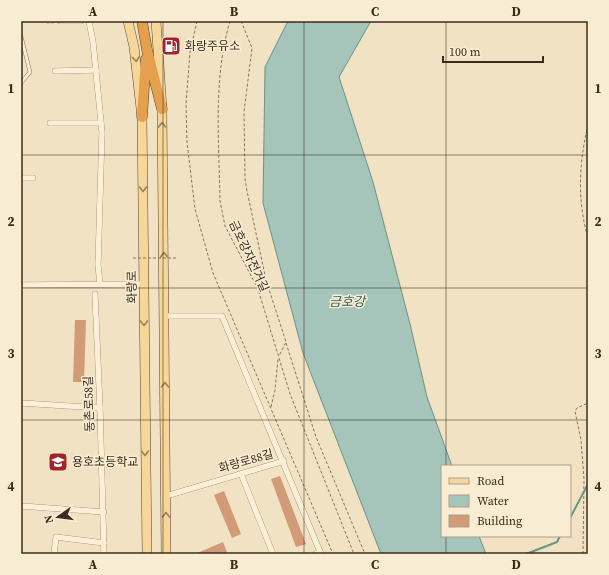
<svg xmlns="http://www.w3.org/2000/svg" width="609" height="575" font-family="'Source Serif 4','Noto Sans KR',serif">
  <rect width="100%" height="100%" fill="#f1e2c3"/>
  <polygon fill="#a5c4ba" stroke="#6b9388" points="288,21 371,21 339,77 373,182 410,324 427,397 452,466 442,466 442,536 479,536 486,554 381,554 303,353 263,203 265,67"/>
  <g fill="none" stroke-linecap="round" stroke-linejoin="round">
    <g stroke="#6b9388" stroke-width="2">
      <polyline points="570,518 588,484"/>
      <polyline points="526,554 557,542 560,536"/>
    </g>
  </g>
  <g fill="#d29a76">
    <polygon points="75,320 86,320 84,382 73,382"/>
    <polygon points="280,476 306,544 296,547 271,479"/>
    <polygon points="224,491 241,534 232,538 214,495"/>
    <polygon points="223,542 227,552 224,554 195,554"/>
  </g>
  <g fill="none" stroke-linecap="round" stroke-linejoin="round">
    <defs>
      <polyline id="lane" points="21,36 30,72 21,83"/>
      <g id="street">
        <polyline points="49,21 51,21"/>
        <polyline points="60,21 81,21"/>
        <polyline points="89,21 93,42 102,132 98,265 100,284"/>
        <polyline points="55,71 96,70"/>
        <polyline points="50,123 101,123"/>
        <polyline points="21,178 33,178"/>
        <polyline points="21,285 143,284"/>
        <polyline points="95,294 100,408 104,554"/>
        <polyline points="165,316 222,316 321,554"/>
        <polyline points="21,403 100,408"/>
        <polyline points="241,474 273,554"/>
        <polyline points="166,496 284,461"/>
        <polyline points="21,506 104,512"/>
        <polyline points="54,554 56,537 104,543"/>
        <polyline points="315,554 320,552"/>
      </g>
      <g id="primary">
        <polyline points="128,21 134,47 142,117 147,554"/>
        <polyline points="156,21 162,109 166,554"/>
      </g>
      <g id="highway">
        <polyline points="142,21 147,50 162,109"/>
        <polyline points="142,117 146,59"/>
      </g>
    </defs>
    <use href="#lane" stroke="#8d7358" stroke-width="4"/>
    <use href="#street" stroke="#8d7358" stroke-width="6"/>
    <use href="#primary" stroke="#5a412d" stroke-width="10"/>
    <use href="#highway" stroke="#5a412d" stroke-width="11"/>
    <g stroke="#8d7358" stroke-width="1" stroke-dasharray="3 2" stroke-linecap="butt">
      <polyline points="197,21 190,52 186,104 187,142 195,209 213,273 333,554"/>
      <path d="M230 21C213 79 219 141 220 201L225 226 258 289 290 394 354 554"/>
      <polyline points="241,21 252,48 244,112 245,179 247,191 266,280 286,342 279,356"/>
      <path d="M588 125C579 162 577 201 588 238"/>
      <polyline points="286,343 316,437 365,554"/>
      <polyline points="271,407 275,390 278,359"/>
      <polyline points="583,554 584,479 581,440 575,411 577,408 588,403"/>
    </g>
    <use href="#lane" stroke="#fbefd7" stroke-width="3"/>
    <use href="#street" stroke="#fbefd7" stroke-width="5.5"/>
    <use href="#primary" stroke="#f6d799" stroke-width="9"/>
    <use href="#highway" stroke="#e5a04e" stroke-width="10"/>
    <polyline stroke="#8d7358" stroke-width="1" stroke-dasharray="3 2" stroke-linecap="butt" points="133,258 176,258"/>
  </g>
  <defs><path id="oneway-chevron" d="M-2-3.5L2.5 0L-2 3.5" fill="none" stroke-width="1.6" stroke-linecap="round" stroke-linejoin="round"/></defs>
  <g stroke="#99815b">
    <use href="#oneway-chevron" transform="translate(136 59) rotate(84)"/>
    <use href="#oneway-chevron" transform="translate(162 125) rotate(-91)"/>
    <use href="#oneway-chevron" transform="translate(143 189) rotate(89)"/>
    <use href="#oneway-chevron" transform="translate(164 255) rotate(-91)"/>
    <use href="#oneway-chevron" transform="translate(144 323) rotate(89)"/>
    <use href="#oneway-chevron" transform="translate(165 385) rotate(-90)"/>
    <use href="#oneway-chevron" transform="translate(145 453) rotate(89)"/>
    <use href="#oneway-chevron" transform="translate(166 515) rotate(-91)"/>
  </g>
  <path fill="none" stroke="#3c2b1d" stroke-width="1" stroke-opacity="0.55" d="M163 21V554M304 21V554M446 21V466M21 155H588M21 288H588M21 420H588M446 536V554"/>
  <defs>
    <symbol id="fuel-square" viewBox="-11 -11 22 22"><rect x="-9" y="-9" width="18" height="18" rx="4" fill="#a02428" stroke="#f8ecd3"/><path d="M-5.5-6h7V0h2V4h1.3V-2.5L3-4.5l.8-.8L6-3V5H2.5V1h-1V6h-7ZM-4.2-4.7v3.2H.2V-4.7Z" fill="#fff"/></symbol>
    <symbol id="school-square" viewBox="-11 -11 22 22"><rect x="-9" y="-9" width="18" height="18" rx="4" fill="#a02428" stroke="#f8ecd3"/><path d="M0-5L7-2L0 1L-7-2ZM-4 1L0 2.5L4 1V4Q0 6-4 4Z" fill="#fff"/></symbol>
  </defs>
  <g fill-rule="evenodd">
    <use href="#fuel-square" x="160" y="35" width="22" height="22"/>
    <use href="#school-square" x="47" y="451" width="22" height="22"/>
  </g>
  <g text-anchor="middle" stroke-width="3" stroke-linejoin="round" paint-order="stroke">
    <g font-size="12" fill="#3c2b1d" stroke="#f8ecd3" text-anchor="start">
      <text x="185" y="50">화랑주유소</text>
      <text x="72" y="466">용호초등학교</text>
    </g>
    <g font-size="12" fill="#3c2b1d" stroke="#f8ecd3">
      <text transform="translate(249 256) rotate(65)" y="4">금호강자전거길</text>
      <text transform="translate(132 287) rotate(-91)" y="4">화랑로</text>
      <text transform="translate(89 404) rotate(-92)" y="4">동촌로58길</text>
      <text transform="translate(246 461) rotate(-16)" y="4">화랑로88길</text>
    </g>
    <g font-size="13" font-style="italic" fill="#2c5c58" stroke="#f8ecd3">
      <text x="347" y="306">금호강</text>
    </g>
  </g>
  <rect width="609" height="575" fill="none" stroke="#f8ecd3" stroke-width="44"/>
  <rect x="441" y="465" width="130" height="72" fill="#f8ecd3" stroke="#ad9f8a"/>
  <rect x="449" y="478" width="20" height="6" fill="#f6d799" stroke="#ad9f8a"/>
  <text x="477" y="485" font-size="12" fill="#3c2b1d">Road</text>
  <rect x="449" y="495" width="20" height="12" fill="#a5c4ba" stroke="#ad9f8a"/>
  <text x="477" y="505" font-size="12" fill="#3c2b1d">Water</text>
  <rect x="449" y="515" width="20" height="12" fill="#d29a76" stroke="#ad9f8a"/>
  <text x="477" y="525" font-size="12" fill="#3c2b1d">Building</text>
  <g transform="translate(58 517) rotate(256)" stroke="#f8ecd3" stroke-width="3" paint-order="stroke">
  <path d="M0-3L7 15L0 10L-7 15Z" fill="#3c2b1d"/>
  <text y="-6" font-size="11" font-weight="bold" text-anchor="middle" fill="#3c2b1d">N</text>
  </g>
  <path d="M443 56v6h100v-6" fill="none" stroke="#3c2b1d" stroke-width="2"/>
  <text x="449" y="56" font-size="12" fill="#3c2b1d" stroke="#f8ecd3" stroke-width="3" paint-order="stroke">100 m</text>
  <rect x="22" y="22" width="565" height="531" fill="none" stroke="#3c2b1d" stroke-width="1.5"/>
  <g font-size="13" text-anchor="middle" font-weight="bold" fill="#3c2b1d">
    <text x="93" y="16">A</text>
    <text x="234" y="16">B</text>
    <text x="375" y="16">C</text>
    <text x="516" y="16">D</text>
    <text x="11" y="93">1</text>
    <text x="598" y="93">1</text>
    <text x="11" y="226">2</text>
    <text x="598" y="226">2</text>
    <text x="11" y="358">3</text>
    <text x="598" y="358">3</text>
    <text x="11" y="491">4</text>
    <text x="598" y="491">4</text>
    <text x="93" y="569">A</text>
    <text x="234" y="569">B</text>
    <text x="375" y="569">C</text>
    <text x="516" y="569">D</text>
  </g>
</svg>
